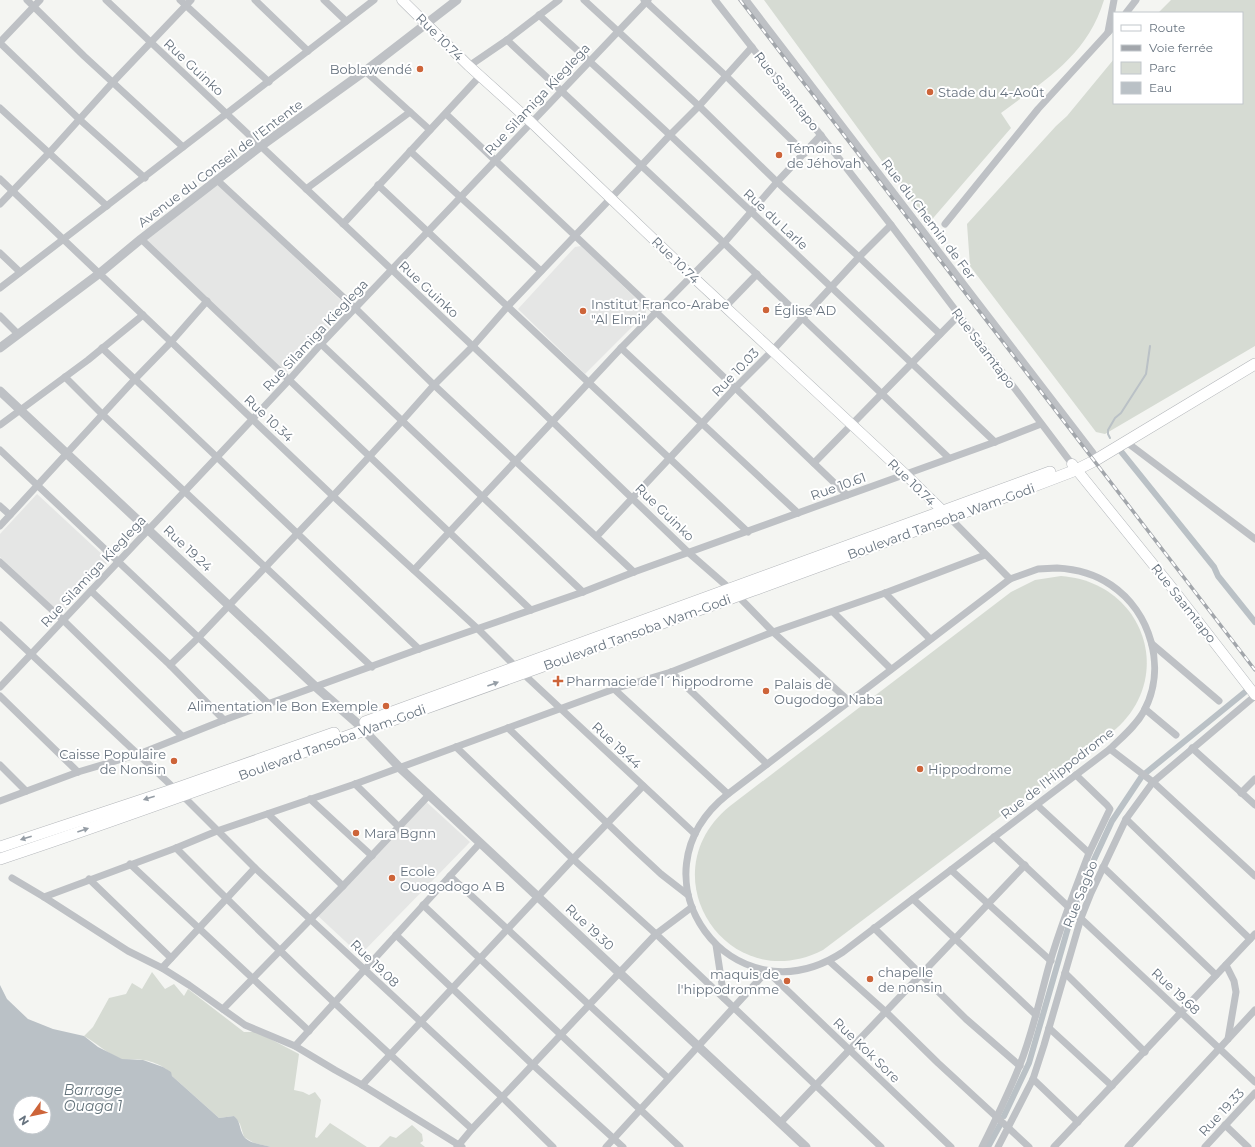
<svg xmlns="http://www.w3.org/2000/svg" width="1255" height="1147" font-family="Montserrat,sans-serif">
  <rect width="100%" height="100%" fill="#f4f5f2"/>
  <g fill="#e5e6e5">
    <polygon points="215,182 349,308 286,373 143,238"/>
    <polygon points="581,246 646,308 646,313 585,374 518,309 575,247"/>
    <polygon points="37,494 106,558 107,563 61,614 0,557 0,534"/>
    <polygon points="422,798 470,842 360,955 316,914"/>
  </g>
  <g fill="#d6dbd3">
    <path d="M764 0H1104C1087 56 1045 80 1001 113L1011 128 928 224Z"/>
    <polygon points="1171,0 1255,0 1255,346 1105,434 1096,432 970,266 967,224 1056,126 1067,116 1114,59 1114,103 1242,103 1242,13 1158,13"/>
    <path d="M1061 576C1145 582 1178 680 1111 733L823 950C727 999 646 874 730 806L1011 592 1035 580Z"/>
    <path d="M152 972 165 989 174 984 184 996 188 989 244 1032H257L299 1054 294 1090 303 1092 309 1095 315 1092 321 1100 315 1137 317 1138 330 1123 367 1147H271L254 1143 244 1137 240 1124 234 1116 219 1118 172 1076C168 1067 152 1061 143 1060 136 1058 128 1061 121 1059 109 1055 95 1042 84 1036L93 1027 109 998 126 994 132 983 142 989Z"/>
    <polygon points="412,1125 422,1134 423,1141 420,1143 425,1147 379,1147 390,1136 396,1138"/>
  </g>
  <path fill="#bac1c6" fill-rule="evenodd" d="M0 985 7 999 28 1019 53 1029 84 1036 98 1047 122 1059 143 1060 163 1067 171 1072 172 1076 219 1118 234 1116C240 1121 239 1126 242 1133 246 1144 262 1144 271 1147H0ZM20 1103H44V1127H20Z"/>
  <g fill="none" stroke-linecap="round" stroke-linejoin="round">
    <polyline stroke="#bac1c6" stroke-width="2" points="1110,438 1108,434 1108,430 1115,418 1121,413 1146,374 1150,346"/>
    <g stroke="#bac1c6" stroke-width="6">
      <polyline points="1119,449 1214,567 1218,576 1255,622"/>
      <polyline points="1076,904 1085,879 1112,821 1142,776 1245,692"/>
      <polyline points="1004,1116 1029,1063 1072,914"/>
      <polyline points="988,1147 1000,1125"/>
    </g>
    <defs>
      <g id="secondary">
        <polyline points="402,0 469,66 531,122 692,276 905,474 948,516"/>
        <polyline points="1072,464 1169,584 1255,695"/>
      </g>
      <g id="primary">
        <polyline points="365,722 1050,472"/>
        <polyline points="0,847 175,789 334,733"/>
        <path d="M0 859C131 816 260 767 390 721 619 639 849 557 1076 470L1094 461 1255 364"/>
      </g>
    </defs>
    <use href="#secondary" stroke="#b3b7bb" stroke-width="11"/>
    <use href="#primary" stroke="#b2b5b9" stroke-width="12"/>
    <g stroke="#bec1c5" stroke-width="7">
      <polyline points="27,0 84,56 183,147"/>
      <polyline points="106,0 532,402 689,553 737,595 773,632 849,701"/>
      <polyline points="180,0 269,82"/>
      <polyline points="255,0 308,51"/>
      <polyline points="324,0 346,21"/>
      <polyline points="584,0 699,106 777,182 859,257 940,334"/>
      <polyline points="644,0 726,76 805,153"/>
      <polyline points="715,0 891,225 1072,464"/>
      <polyline points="746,0 1093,453"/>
      <polyline points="1126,13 1136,0"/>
      <path d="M539 15C582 55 627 95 671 136 779 237 887 340 995 442"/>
      <polyline points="1108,32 1114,0"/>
      <polyline points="507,40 724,243 949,458"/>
      <polyline points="0,42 40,0"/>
      <polyline points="0,43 79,119 145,178"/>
      <polyline points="469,66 507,40 559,0"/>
      <polyline points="365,71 430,130"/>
      <polyline points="0,108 107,206"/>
      <polyline points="446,114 656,312 847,495"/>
      <polyline points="410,151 541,271"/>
      <polyline points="0,179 333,496 478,629 516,667 695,834"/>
      <polyline points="217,180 355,308 434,385 634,572"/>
      <polyline points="378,185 748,532"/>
      <polyline points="306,189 410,112"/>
      <polyline points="0,204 49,153 113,82 191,0"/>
      <polyline points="343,224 480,76"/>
      <polyline points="945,224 1038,109 1114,26"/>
      <polyline points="141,239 531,610"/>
      <polyline points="0,253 20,272"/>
      <polyline points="0,288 374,0"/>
      <polyline points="725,307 757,274"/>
      <polyline points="0,316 18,334"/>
      <polyline points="321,344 583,592"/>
      <polyline points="102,348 419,649"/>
      <polyline points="621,348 798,513"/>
      <polyline points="65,377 103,415 372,667"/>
      <polyline points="0,425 88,360 143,315"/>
      <polyline points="1125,441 1255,539"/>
      <polyline points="0,450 269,704"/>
      <polyline points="814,463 959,315"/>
      <polyline points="0,506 10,515"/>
      <polyline points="950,518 1010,579"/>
      <polyline points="0,526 135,379 171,342 207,301"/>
      <polyline points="597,536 735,388 772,351 859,257 891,225"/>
      <polyline points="0,562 63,620 182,736"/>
      <path d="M1057 568C1076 569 1095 574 1111 585 1151 612 1167 668 1144 711 1136 726 1122 737 1110 749L843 952C732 1025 624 876 728 794L1010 579 1038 569Z"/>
      <polyline points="414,570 621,348 724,243 777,182 821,135"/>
      <polyline points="91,591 170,665 224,720"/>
      <polyline points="885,593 930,639"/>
      <polyline points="833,612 891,669"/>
      <polyline points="0,625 175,789"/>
      <polyline points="1152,644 1219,701"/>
      <polyline points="170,665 198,638 333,496 402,421 434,385 473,346 508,306 611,198 670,135 699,106 752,47"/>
      <polyline points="671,672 767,764"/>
      <polyline points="0,687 217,457 289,380 321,344 648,0"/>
      <polyline points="614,689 728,794"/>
      <polyline points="0,696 78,772"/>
      <polyline points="1145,709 1176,735"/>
      <polyline points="508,728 633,848 661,874 688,895"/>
      <polyline points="456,747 573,859 656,934 881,1147"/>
      <polyline points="1192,748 1255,805"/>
      <polyline points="1110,749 1153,782 1255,876"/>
      <polyline points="0,765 26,791"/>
      <polyline points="1076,775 1107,805 1110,809 1089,853"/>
      <polyline points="355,784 398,826"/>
      <polyline points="1241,793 1255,779"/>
      <polyline points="182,795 255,868 502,1097 553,1147"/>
      <polyline points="310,799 372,856"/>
      <polyline points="0,801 78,772 139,754 224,720 419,649 583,592 634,572 995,442 1041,424"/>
      <polyline points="268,814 343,886"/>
      <polyline points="1126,819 1250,939"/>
      <polyline points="994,837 1255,1082"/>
      <path d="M176 848C272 945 370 1038 472 1129"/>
      <polyline points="130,864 309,1031"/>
      <polyline points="1103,867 1216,975"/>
      <polyline points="951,870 1051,961"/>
      <polyline points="450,876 668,1078"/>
      <polyline points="12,878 44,897 128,951 162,968 189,985 245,1025 295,1046 335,1070 362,1085 462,1147"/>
      <polyline points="89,879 171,958"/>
      <polyline points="44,897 176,848 217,831 355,784 614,689 671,672 773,632 885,593 985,555"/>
      <polyline points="913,899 1036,1015"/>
      <polyline points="423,905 680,1147"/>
      <polyline points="874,928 966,1019 1020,1066"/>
      <polyline points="396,935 533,1065 623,1147"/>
      <polyline points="716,945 724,998"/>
      <polyline points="829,961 886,1012 938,1063 1029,1147"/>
      <polyline points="1226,965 1234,981 1236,992 1228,1039"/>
      <polyline points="162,968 255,868"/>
      <polyline points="1065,973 1145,1052"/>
      <polyline points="223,1009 343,886 429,795"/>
      <polyline points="1049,1028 1112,1086"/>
      <polyline points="295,1046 480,843"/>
      <polyline points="1033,1079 1078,1122"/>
      <polyline points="362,1085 573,859 643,786"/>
      <polyline points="780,1123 1025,865"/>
      <polyline points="1225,1125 1248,1147"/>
      <polyline points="457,1147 472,1129 656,934 692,907"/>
      <polyline points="606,1147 767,971 951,1147"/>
      <path d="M982 1147C995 1121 1008 1094 1019 1067 1033 1033 1040 997 1050 962 1061 925 1075 889 1089 853L1037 805"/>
      <polyline points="998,1147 1033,1079 1044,1045 1081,918 1091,893 1126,819 1153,782 1255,696"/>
      <polyline points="1054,1147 1255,934"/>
      <polyline points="1128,1147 1255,1010"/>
      <polyline points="1205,1147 1255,1093"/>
    </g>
    <g stroke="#bec1c5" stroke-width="9">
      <polyline points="0,348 100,273 141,239 217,180 261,146 365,71 457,0"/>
      <polyline points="0,391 316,687 358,724 400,768 806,1147"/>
    </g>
    <use href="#secondary" stroke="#fff" stroke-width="10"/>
    <use href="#primary" stroke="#fff" stroke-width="11"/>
    <defs>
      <polyline id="rail" points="740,0 1255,670"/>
    </defs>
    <use href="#rail" stroke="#a2a6ab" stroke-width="3.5"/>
    <use href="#rail" stroke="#fff" stroke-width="2" stroke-dasharray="6" stroke-linecap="butt"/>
  </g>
  <defs><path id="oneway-solid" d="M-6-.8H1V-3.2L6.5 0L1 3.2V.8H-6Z"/></defs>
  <g fill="#959da5">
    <use href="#oneway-solid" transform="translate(493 684) rotate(-20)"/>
    <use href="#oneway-solid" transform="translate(149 798) rotate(162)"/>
    <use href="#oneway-solid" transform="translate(83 830) rotate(-19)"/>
    <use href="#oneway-solid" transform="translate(26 838) rotate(162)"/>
  </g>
  <g fill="#cd6439" stroke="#fff" stroke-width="1.5">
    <circle cx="420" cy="69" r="4"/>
    <circle cx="930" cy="92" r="4"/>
    <circle cx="779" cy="155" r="4"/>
    <circle cx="766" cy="310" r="4"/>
    <circle cx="583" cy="311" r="4"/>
    <path d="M556 675h4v4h4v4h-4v4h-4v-4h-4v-4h4z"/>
    <circle cx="766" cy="691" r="4"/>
    <circle cx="386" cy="706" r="4"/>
    <circle cx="174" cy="761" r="4"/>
    <circle cx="920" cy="769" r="4"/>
    <circle cx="356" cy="833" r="4"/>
    <circle cx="392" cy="878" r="4"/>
    <circle cx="870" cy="979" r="4"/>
    <circle cx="787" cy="981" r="4"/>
  </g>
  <g text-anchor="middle" stroke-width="4" stroke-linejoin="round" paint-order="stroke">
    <g font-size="13" fill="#67737f" stroke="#fff">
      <text transform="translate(440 37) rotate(45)" y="5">Rue 10.74</text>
      <text transform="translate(194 67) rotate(43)" y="5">Rue Guinko</text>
      <text transform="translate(787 91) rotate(52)" y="5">Rue Saamtapo</text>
      <text transform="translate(537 99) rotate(-47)" y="5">Rue Silamiga Kieglega</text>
      <text transform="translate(220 163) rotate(-37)" y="5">Avenue du Conseil de l'Entente</text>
      <text transform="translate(776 219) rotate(43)" y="5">Rue du Larle</text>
      <text transform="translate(929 219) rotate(53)" y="5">Rue du Chemin de Fer</text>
      <text transform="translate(676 260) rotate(44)" y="5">Rue 10.74</text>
      <text transform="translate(429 289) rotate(43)" y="5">Rue Guinko</text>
      <text transform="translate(315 335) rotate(-47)" y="5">Rue Silamiga Kieglega</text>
      <text transform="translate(984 348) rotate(53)" y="5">Rue Saamtapo</text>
      <text transform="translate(735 372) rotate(-46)" y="5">Rue 10.03</text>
      <text transform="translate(269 418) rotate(43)" y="5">Rue 10.34</text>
      <text transform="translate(912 482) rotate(44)" y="5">Rue 10.74</text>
      <text transform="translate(838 486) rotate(-20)" y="5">Rue 10.61</text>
      <text transform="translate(665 512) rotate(44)" y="5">Rue Guinko</text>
      <text transform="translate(941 521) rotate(-20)" y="5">Boulevard Tansoba Wam-Godi</text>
      <text transform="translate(188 548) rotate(43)" y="5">Rue 19.24</text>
      <text transform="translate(93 571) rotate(-47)" y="5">Rue Silamiga Kieglega</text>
      <text transform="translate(1184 603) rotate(52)" y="5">Rue Saamtapo</text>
      <text transform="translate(637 632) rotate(-20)" y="5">Boulevard Tansoba Wam-Godi</text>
      <text transform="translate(332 742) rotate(-20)" y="5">Boulevard Tansoba Wam-Godi</text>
      <text transform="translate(617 745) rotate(43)" y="5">Rue 19.44</text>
      <text transform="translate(1057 773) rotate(-38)" y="5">Rue de l'Hippodrome</text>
      <text transform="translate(1080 894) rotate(-68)" y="5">Rue Sagbo</text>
      <text transform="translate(590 927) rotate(43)" y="5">Rue 19.30</text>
      <text transform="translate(375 963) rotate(44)" y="5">Rue 19.08</text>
      <text transform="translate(1176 991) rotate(43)" y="5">Rue 19.68</text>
      <text transform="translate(867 1050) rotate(44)" y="5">Rue Kok Sore</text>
      <text transform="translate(1221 1112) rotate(-47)" y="5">Rue 19.33</text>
    </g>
    <g font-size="13" fill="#67737f" stroke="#fff" text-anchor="start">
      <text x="412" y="74" text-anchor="end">Boblawendé</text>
      <text x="938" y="97">Stade du 4-Août</text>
      <text x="787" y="153">Témoins<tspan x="787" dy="15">de Jéhovah</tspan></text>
      <text x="591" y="309">Institut Franco-Arabe<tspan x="591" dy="15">"Al Elmi"</tspan></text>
      <text x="774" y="315">Église AD</text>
      <text x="566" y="686">Pharmacie de l´hippodrome</text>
      <text x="774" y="689">Palais de<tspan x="774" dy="15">Ougodogo Naba</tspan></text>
      <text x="378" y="711" text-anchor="end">Alimentation le Bon Exemple</text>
      <text x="166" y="759" text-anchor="end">Caisse Populaire<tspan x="166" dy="15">de Nonsin</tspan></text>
      <text x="928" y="774">Hippodrome</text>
      <text x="364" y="838">Mara Bgnn</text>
      <text x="400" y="876">Ecole<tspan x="400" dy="15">Ouogodogo A B</tspan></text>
      <text x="878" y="977">chapelle<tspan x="878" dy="15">de nonsin</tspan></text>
      <text x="779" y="979" text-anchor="end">maquis de<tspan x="779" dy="15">l'hippodromme</tspan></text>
    </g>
    <g font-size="14" font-style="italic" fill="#63737b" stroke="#fff">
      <text x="93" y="1095">Barrage<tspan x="93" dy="16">Ouaga 1</tspan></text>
    </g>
  </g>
  <rect x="1113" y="12" width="130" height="92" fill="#ffffff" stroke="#c2c7cc"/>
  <rect x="1121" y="25" width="20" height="6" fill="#ffffff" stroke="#c2c7cc"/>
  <text x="1149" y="32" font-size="12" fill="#67737f">Route</text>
  <rect x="1121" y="45" width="20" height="6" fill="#a2a6ab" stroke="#c2c7cc"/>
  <text x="1149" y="52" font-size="12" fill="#67737f">Voie ferrée</text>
  <rect x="1121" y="62" width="20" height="12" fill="#d6dbd3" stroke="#c2c7cc"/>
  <text x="1149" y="72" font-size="12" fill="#67737f">Parc</text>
  <rect x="1121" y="82" width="20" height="12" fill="#bac1c6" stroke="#c2c7cc"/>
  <text x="1149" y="92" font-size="12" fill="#67737f">Eau</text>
  <g transform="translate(32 1115) rotate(237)"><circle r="19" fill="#ffffff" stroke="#c2c7cc"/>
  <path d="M0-3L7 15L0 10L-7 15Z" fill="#cd6439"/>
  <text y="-6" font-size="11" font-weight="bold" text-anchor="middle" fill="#67737f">N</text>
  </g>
</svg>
